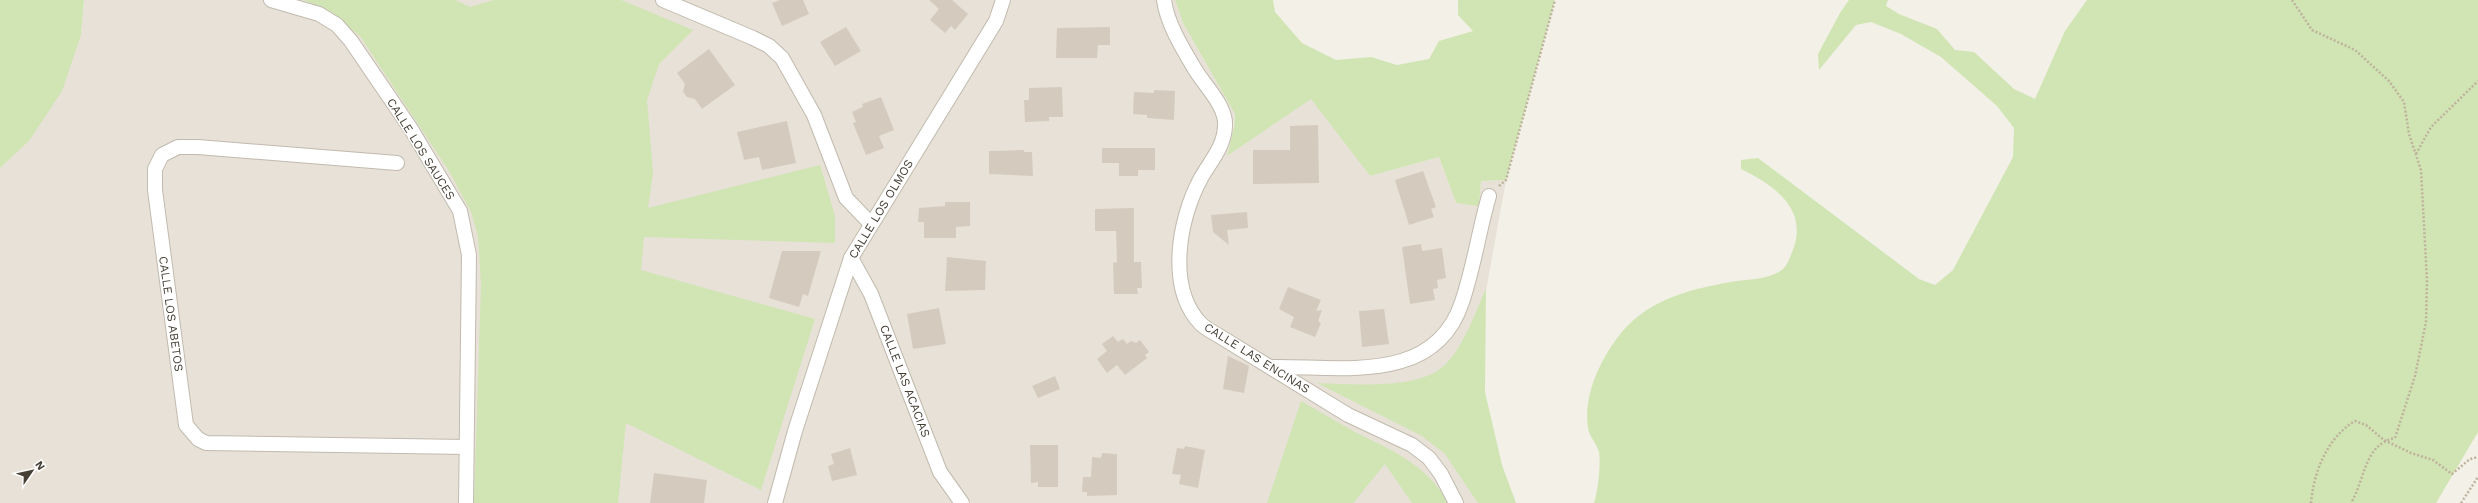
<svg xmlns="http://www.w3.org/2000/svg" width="2478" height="503" font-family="'Work Sans',sans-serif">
  <rect width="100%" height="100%" fill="#f3f0e8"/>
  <polygon fill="#e7e1d7" points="84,0 1175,0 1183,23 1235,114 1227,156 1311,98 1370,176 1439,157 1456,203 1479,205 1481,181 1506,180 1460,435 1478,503 0,503 0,168 29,141 81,35"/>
  <g fill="#d0e5b3">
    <polygon points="0,0 84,0 81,35 62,91 29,141 0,168"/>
    <polygon points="303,0 455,0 470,7 494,0 621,0 693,30 659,64 647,100 653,173 648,208 820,165 835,216 835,243 644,237 641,270 815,319 761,490 626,423 618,503 474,503 481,285 478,236 471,212 449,171 360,36 328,10"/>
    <polygon points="1175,0 1273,0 1275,12 1302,43 1336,60 1371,57 1397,65 1429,59 1439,41 1473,31 1458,15 1458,0 1555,0 1506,180 1481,181 1479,206 1456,203 1439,157 1370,176 1311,99 1227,156 1234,127 1235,114 1183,23"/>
    <path d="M1849 0H1888L1886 6 1899 14 1937 29 1955 50 1974 52 2014 89 2035 99 2065 31 2087 0H2478V432L2436 503H1594C1598 491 1601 464 1599 452 1597 444 1589 436 1588 428 1583 395 1601 358 1621 333 1650 298 1694 288 1737 281 1752 279 1771 279 1783 269 1789 263 1791 254 1794 247 1807 207 1772 184 1741 169V160L1758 158 1919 279 1935 285 1953 270 2013 157 2014 128 1997 106 1941 57 1901 34 1871 22 1856 25 1819 70 1818 54 1840 13Z"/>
    <path d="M1486 289 1485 392 1502 465 1516 503H1478L1445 454 1422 436 1317 383C1351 384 1420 391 1446 364 1463 347 1476 311 1486 289Z"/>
    <path d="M1301 401C1319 411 1337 422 1355 432 1391 450 1428 465 1448 503H1412L1385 464 1353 503H1267Z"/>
  </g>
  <g fill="#d4cbbe">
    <polygon points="780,0 803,0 809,14 782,26 772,3"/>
    <polygon points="929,0 952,0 968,14 955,30 951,26 945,33 930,20 939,9"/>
    <polygon points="846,27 861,51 835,66 820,42"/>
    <polygon points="1110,27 1110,45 1098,45 1097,58 1056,58 1057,28"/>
    <polygon points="709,49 735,85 702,109 695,99 687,97 683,92 685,84 677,73"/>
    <polygon points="1062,87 1063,117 1049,117 1049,121 1025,122 1024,100 1029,100 1029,88"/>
    <polygon points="1154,90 1175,91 1174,120 1147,118 1147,115 1133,114 1134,92 1154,93"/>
    <polygon points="881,97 894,130 879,136 884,148 866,155 853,123 856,122 852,112 863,107 862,104"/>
    <polygon points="787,121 796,163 762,170 759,157 744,160 737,132"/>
    <polygon points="1318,125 1319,183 1253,184 1253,150 1290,150 1290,126"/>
    <polygon points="1102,148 1155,148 1155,170 1138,170 1138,176 1119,176 1119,163 1102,163"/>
    <polygon points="1024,150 1024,152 1032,152 1033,176 989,174 989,151"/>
    <polygon points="1423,171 1436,207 1431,209 1434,217 1409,225 1395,180"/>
    <polygon points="945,202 970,202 970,226 956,227 956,238 924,238 924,222 918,222 919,208 945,206"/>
    <polygon points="1134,208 1134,262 1141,262 1142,288 1137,288 1138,294 1114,294 1113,263 1117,262 1116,231 1095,231 1095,209"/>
    <polygon points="1247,212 1248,228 1227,230 1229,245 1213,232 1211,215"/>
    <polygon points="1421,244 1422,251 1442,248 1446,278 1437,280 1438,288 1433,289 1435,300 1410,304 1402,247"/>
    <polygon points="782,251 821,251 808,296 803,294 799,307 769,298"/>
    <polygon points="947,257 986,261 985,290 945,291"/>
    <polygon points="1288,287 1321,300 1316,311 1322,310 1318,321 1321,323 1315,337 1290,327 1294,317 1279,309"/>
    <polygon points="939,308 946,344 913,349 907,314"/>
    <polygon points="1384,309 1389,344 1362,347 1359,311"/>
    <polygon points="1113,336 1118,342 1123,339 1127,344 1131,341 1136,343 1140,340 1149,352 1145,355 1147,358 1125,375 1117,365 1107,373 1097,359 1107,351 1102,344"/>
    <polygon points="1228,356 1249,366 1244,393 1223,389"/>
    <polygon points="1055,376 1060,389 1038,398 1032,386"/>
    <polygon points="1030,445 1058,445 1058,487 1038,487 1038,482 1031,483"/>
    <polygon points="1185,446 1205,450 1198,488 1179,484 1181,475 1172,474 1177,448 1184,449"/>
    <polygon points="850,448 857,475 832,481 828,466 834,464 831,454"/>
    <polygon points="1102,453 1117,454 1117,495 1087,496 1087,492 1082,492 1083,477 1091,477 1092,457 1101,458"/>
    <polygon points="654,473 707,480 704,503 650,503"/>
  </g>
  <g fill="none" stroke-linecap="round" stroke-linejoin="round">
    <defs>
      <g id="minor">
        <polyline points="271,0 319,14 337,25 351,41 411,129 460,211 469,255 466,503"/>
        <polyline points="663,0 753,38 769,46 782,58 814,115 846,198 870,223"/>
        <path d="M1164 0C1167 24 1184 51 1196 71 1206 87 1227 107 1225 127 1224 147 1210 162 1201 178 1179 218 1166 288 1201 324 1205 328 1211 331 1216 334L1348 415 1412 445 1429 458 1441 474 1456 503"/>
        <polyline points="397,163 198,147 178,147 162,155 155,169 155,190 186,425 198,439 206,443 466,447"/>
        <polyline points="851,258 871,294 940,472 962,503"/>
        <path d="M1273 367C1342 366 1435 385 1462 302 1474 267 1479 230 1489 196"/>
        <polyline points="775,503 795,431 851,258 996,21 1003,0"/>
      </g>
    </defs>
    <use href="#minor" stroke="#c1baae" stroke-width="16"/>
    <g stroke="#bfb29d" stroke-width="2.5" stroke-dasharray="2 2" stroke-linecap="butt">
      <path d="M2292 0 2312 30 2355 50 2389 81 2404 102 2409 134 2421 170 2427 280 2426 322 2415 376 2395 438C2364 444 2365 480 2351 503"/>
      <polyline points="2416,154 2431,127 2478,81"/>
      <polyline points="1499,186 1506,180 1555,0"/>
      <path d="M2311 503C2314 471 2327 438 2355 421L2366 425 2384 440 2411 453 2433 460 2452 474 2470 459 2478 457"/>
      <polyline points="2461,503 2478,477"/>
    </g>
    <use href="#minor" stroke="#fff" stroke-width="14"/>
  </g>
  <g text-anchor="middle" stroke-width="3" stroke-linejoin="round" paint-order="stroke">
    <g font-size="12" fill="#464037" stroke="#fff">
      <text transform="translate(421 149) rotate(58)" y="4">CALLE LOS SAUCES</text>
      <text transform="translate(881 209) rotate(-59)" y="4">CALLE LOS OLMOS</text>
      <text transform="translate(171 314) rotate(82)" y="4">CALLE LOS ABETOS</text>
      <text transform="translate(1257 358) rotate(32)" y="4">CALLE LAS ENCINAS</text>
      <text transform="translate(905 381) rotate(69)" y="4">CALLE LAS ACACIAS</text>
    </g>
  </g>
  <g transform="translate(32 471) rotate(56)" stroke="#ffffff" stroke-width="3" paint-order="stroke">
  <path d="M0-3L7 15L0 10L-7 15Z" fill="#464037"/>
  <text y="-6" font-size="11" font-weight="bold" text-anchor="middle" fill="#464037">N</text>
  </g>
</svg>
